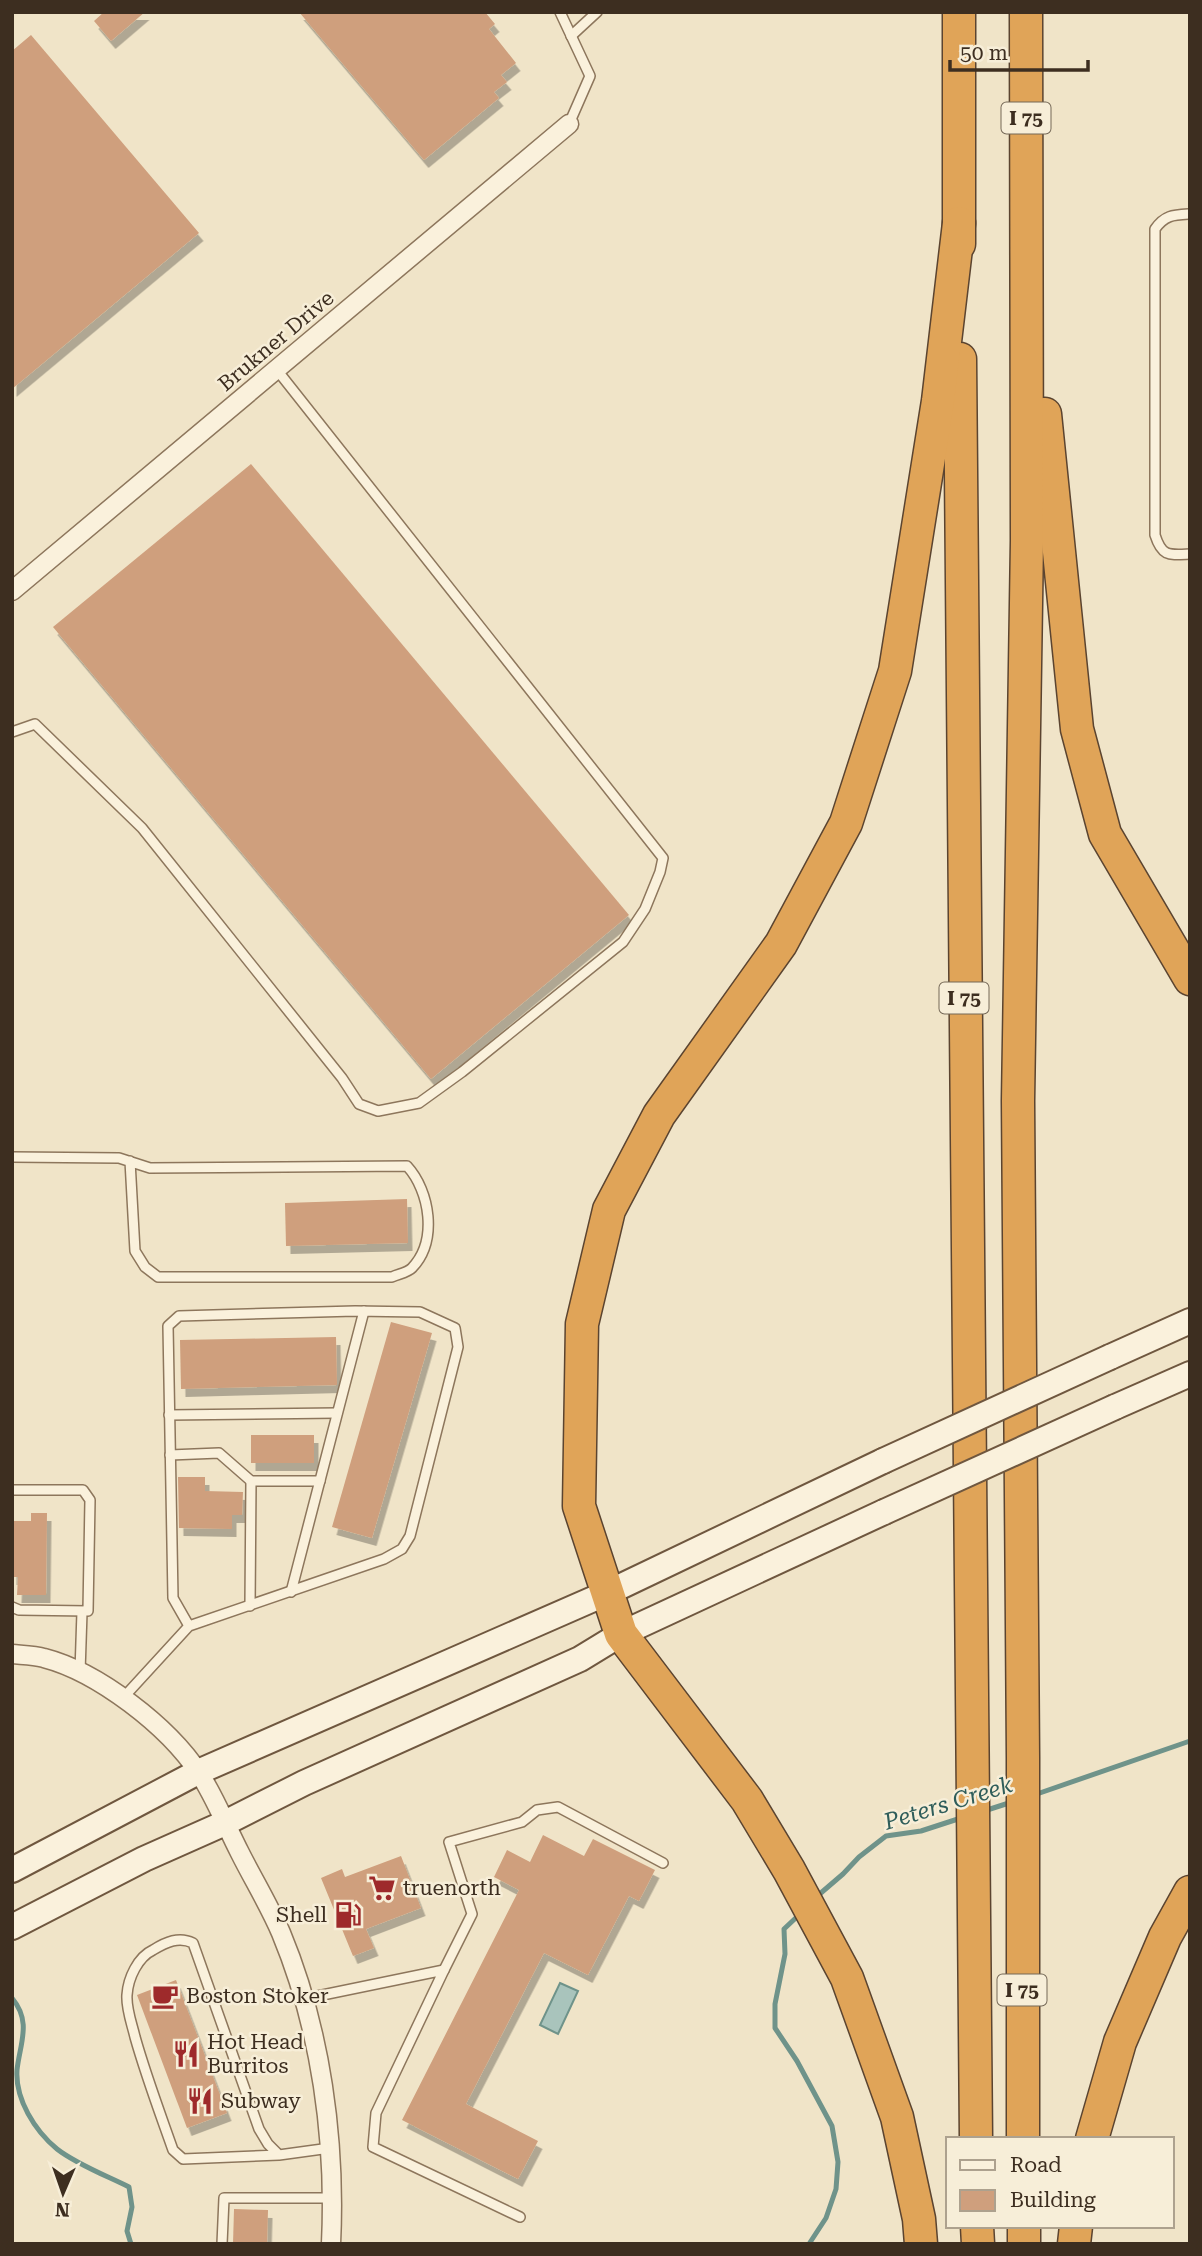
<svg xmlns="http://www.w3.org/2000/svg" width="1202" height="2256" font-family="'Roboto Serif',serif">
  <defs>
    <filter id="shadow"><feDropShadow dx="4.5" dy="8" stdDeviation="0" flood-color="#0004"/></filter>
  </defs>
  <rect width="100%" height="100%" fill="#f0e4c8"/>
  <polygon fill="#a9c4bc" stroke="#6f938a" stroke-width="2" points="560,1983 578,1991 558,2034 540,2025"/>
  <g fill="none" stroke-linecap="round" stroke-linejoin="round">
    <g stroke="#6f938a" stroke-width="5">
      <polyline points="1034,1795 1190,1741"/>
      <polyline points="984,1811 1012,1802"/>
      <polyline points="815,1898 843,1874 859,1857 886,1836 921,1831 961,1818"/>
      <polyline points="801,1913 784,1929 785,1954 775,2004 775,2028 797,2061 832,2126 838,2162 836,2189 826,2218 809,2244"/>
      <path d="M12 1998C32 2022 20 2043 17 2070 15 2099 35 2131 57 2149 76 2164 107 2176 129 2187L132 2207 127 2231 131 2244"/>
    </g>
  </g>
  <g fill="#cf9f7d" filter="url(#shadow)">
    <polygon points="104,12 145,12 111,41 94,21"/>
    <polygon points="299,12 485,12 495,24 489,29 516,63 501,75 507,82 494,92 499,98 424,160"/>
    <polygon points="31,35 199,233 12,389 12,51"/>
    <polygon points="251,464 629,915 431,1079 53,627"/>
    <polygon points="407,1199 408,1243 286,1246 285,1203"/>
    <polygon points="391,1322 432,1333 372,1538 332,1527"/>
    <polygon points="336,1337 337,1385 181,1389 180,1340"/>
    <rect x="251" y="1435" width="63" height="28"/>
    <polygon points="178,1477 205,1477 205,1491 243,1492 242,1515 232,1515 232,1529 179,1528"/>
    <polygon points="31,1513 47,1513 46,1595 17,1595 18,1577 12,1577 12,1521 31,1521"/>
    <polygon points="543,1835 584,1856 593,1839 655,1870 639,1901 629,1896 588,1975 544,1953 466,2104 538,2141 518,2179 402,2120 519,1890 494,1877 507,1850 530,1862"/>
    <polygon points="401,1856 421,1908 366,1929 374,1948 353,1956 321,1878 342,1869 345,1877"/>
    <polygon points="176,1980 227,2113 187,2128 137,1995"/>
    <polygon points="234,2209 268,2210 267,2244 233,2244"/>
  </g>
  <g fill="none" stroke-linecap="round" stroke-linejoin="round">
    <defs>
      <g id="lane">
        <polyline points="560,12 590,76 569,124"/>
        <polyline points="571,36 597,12"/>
        <path d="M1190 214C1173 215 1165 215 1155 229V535C1162 557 1169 555 1190 554"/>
        <polyline points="12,732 35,724 142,828 342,1078 359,1104 378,1111 419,1103 462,1072 623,942 645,909 660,872 663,858 277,370"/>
        <path d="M12 1157 119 1158 150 1168 407 1166C430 1191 438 1241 412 1268 407 1273 398 1274 392 1277H158L145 1267 135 1251 130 1161"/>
        <polyline points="169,1415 337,1413"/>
        <polyline points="170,1455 219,1453 251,1481 320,1481"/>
        <polyline points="12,1490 83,1490 90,1500 88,1611 19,1610 12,1607"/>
        <polyline points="291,1592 364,1311"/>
        <polyline points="250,1606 251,1481"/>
        <polyline points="80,1672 82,1612"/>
        <polyline points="123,1698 189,1626 384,1559 402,1549 410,1536 458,1347 455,1328 420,1312 355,1311 179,1316 168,1326 173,1598 189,1626"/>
        <polyline points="444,1970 472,1914 449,1842 522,1822 537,1810 558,1807 663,1863"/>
        <polyline points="303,1999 444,1970 376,2113 373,2147 520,2217"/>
        <path d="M279 2155 183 2159 173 2150C160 2113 146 2076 135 2037 132 2024 126 2009 127 1995 128 1978 138 1957 153 1950 166 1942 179 1936 193 1943L259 2129 268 2144 279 2155 330 2148"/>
        <polyline points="222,2244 224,2198 331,2198"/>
      </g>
      <g id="street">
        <polyline points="12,591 569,124"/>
        <path d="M12 1654C22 1655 34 1655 44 1658 98 1672 168 1726 199 1773 215 1797 226 1826 240 1853 253 1879 269 1905 281 1933 321 2029 336 2140 331 2244"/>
      </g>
      <g id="secondary">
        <polyline points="1110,1357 1190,1321"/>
        <polyline points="1115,1407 1190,1374"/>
        <polyline points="12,1870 198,1772 607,1593 883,1461"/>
        <polyline points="12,1927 144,1859 225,1823 304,1783 580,1659 621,1634 884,1512"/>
      </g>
      <g id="highway">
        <polyline points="959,12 959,244"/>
        <polyline points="960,359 976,2139"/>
        <polyline points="1045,414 1077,729 1105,834 1190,979"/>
        <polyline points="1023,2139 1023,1758 1018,1101 1027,541 1026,12"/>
        <polyline points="1092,2139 1120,2042 1165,1937 1190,1892"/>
        <polyline points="977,2226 978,2244"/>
        <polyline points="1024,2226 1024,2244"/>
        <polyline points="921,2244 919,2219 897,2117 847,1978 789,1870 747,1800 621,1634 579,1506 582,1324 609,1210 659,1115 781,944 846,823 895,671 938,401 959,223"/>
        <polyline points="1074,2244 1076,2226"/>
      </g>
    </defs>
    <use href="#lane" stroke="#8d765c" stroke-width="12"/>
    <use href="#street" stroke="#8d765c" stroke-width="21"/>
    <use href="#secondary" stroke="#6f573f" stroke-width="28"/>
    <use href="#highway" stroke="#5b4430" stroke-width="35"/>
    <use href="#lane" stroke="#faf1dc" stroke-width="9"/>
    <use href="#street" stroke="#faf1dc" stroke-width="18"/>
    <use href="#secondary" stroke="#faf1dc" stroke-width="24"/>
    <use href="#highway" stroke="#e0a458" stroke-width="32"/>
    <defs>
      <g id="secondary-bridge">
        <polyline points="883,1461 1110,1357"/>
        <polyline points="884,1512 1115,1407"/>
      </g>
    </defs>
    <use href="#secondary-bridge" stroke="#6f573f" stroke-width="28" stroke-linecap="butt"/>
    <use href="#secondary-bridge" stroke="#faf1dc" stroke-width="24"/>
  </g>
  <defs>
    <symbol id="supermarket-bare" viewBox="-9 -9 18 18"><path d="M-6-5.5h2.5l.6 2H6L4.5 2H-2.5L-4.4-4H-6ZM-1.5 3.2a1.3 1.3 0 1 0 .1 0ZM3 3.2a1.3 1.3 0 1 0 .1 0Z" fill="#9e2a2b" stroke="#f7eed8" stroke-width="2.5" paint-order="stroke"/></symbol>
    <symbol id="fuel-bare" viewBox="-9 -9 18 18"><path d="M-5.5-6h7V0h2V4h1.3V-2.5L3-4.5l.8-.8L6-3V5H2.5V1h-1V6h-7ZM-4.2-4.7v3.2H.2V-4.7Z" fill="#9e2a2b" stroke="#f7eed8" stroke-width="2.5" paint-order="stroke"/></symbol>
    <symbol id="cafe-bare" viewBox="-9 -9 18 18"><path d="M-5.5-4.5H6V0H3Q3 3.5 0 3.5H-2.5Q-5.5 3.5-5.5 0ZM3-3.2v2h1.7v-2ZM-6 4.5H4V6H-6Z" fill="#9e2a2b" stroke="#f7eed8" stroke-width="2.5" paint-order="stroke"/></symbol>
    <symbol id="restaurant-bare" viewBox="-9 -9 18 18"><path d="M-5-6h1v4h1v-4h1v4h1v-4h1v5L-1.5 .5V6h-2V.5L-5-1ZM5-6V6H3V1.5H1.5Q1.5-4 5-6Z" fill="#9e2a2b" stroke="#f7eed8" stroke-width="2.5" paint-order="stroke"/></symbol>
  </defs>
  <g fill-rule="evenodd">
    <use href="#supermarket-bare" x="363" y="1869" width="38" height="38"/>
    <use href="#fuel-bare" x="329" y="1896" width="38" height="38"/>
    <use href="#cafe-bare" x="146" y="1977" width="38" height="38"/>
    <use href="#restaurant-bare" x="167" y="2035" width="38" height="38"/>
    <use href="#restaurant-bare" x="181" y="2082" width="38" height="38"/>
  </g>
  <g text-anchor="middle" stroke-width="5" stroke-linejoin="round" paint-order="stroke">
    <g fill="#f7eed8" stroke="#756857" stroke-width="2">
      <rect x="1001.5" y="102.5" width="49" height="31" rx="5"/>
      <rect x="939.5" y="982.5" width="49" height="31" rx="5"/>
      <rect x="997.5" y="1974.5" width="49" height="31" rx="5"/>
    </g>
    <g font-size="19" font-weight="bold" fill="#3d2e20">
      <text x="1026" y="125">I 75</text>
      <text x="964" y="1005">I 75</text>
      <text x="1022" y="1997">I 75</text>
    </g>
    <g font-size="21" fill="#3d2e20" stroke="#f7eed8">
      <text transform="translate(276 341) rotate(-40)" y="7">Brukner Drive</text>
    </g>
    <g font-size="21" fill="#3d2e20" stroke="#f7eed8" text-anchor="start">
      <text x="403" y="1895">truenorth</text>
      <text x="327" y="1922" text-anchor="end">Shell</text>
      <text x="186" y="2003">Boston Stoker</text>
      <text x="207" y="2049">Hot Head<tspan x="207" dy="24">Burritos</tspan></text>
      <text x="221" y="2108">Subway</text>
    </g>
    <g font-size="23" font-style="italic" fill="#2f5d5a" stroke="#f7eed8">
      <text transform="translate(948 1803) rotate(-17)" y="8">Peters Creek</text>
    </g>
  </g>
  <rect width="1202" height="2256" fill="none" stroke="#3d2e20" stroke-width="28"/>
  <rect x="946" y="2137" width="228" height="91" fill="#f7eed8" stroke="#ada18e" stroke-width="2"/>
  <rect x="960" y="2160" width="35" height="10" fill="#faf1dc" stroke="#ada18e" stroke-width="2"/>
  <text x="1010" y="2172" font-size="21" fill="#3d2e20">Road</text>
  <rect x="960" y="2190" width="35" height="21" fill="#cf9f7d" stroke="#ada18e" stroke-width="2"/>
  <text x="1010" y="2207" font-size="21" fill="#3d2e20">Building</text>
  <g transform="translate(63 2193) rotate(182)" stroke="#f7eed8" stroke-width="5" paint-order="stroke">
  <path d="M0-5L12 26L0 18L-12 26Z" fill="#3d2e20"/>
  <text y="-10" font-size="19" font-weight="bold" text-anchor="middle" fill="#3d2e20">N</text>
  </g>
  <path d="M950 60v10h138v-10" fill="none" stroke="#3d2e20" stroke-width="3.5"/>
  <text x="960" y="60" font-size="21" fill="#3d2e20" stroke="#f7eed8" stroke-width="5" paint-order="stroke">50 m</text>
</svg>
